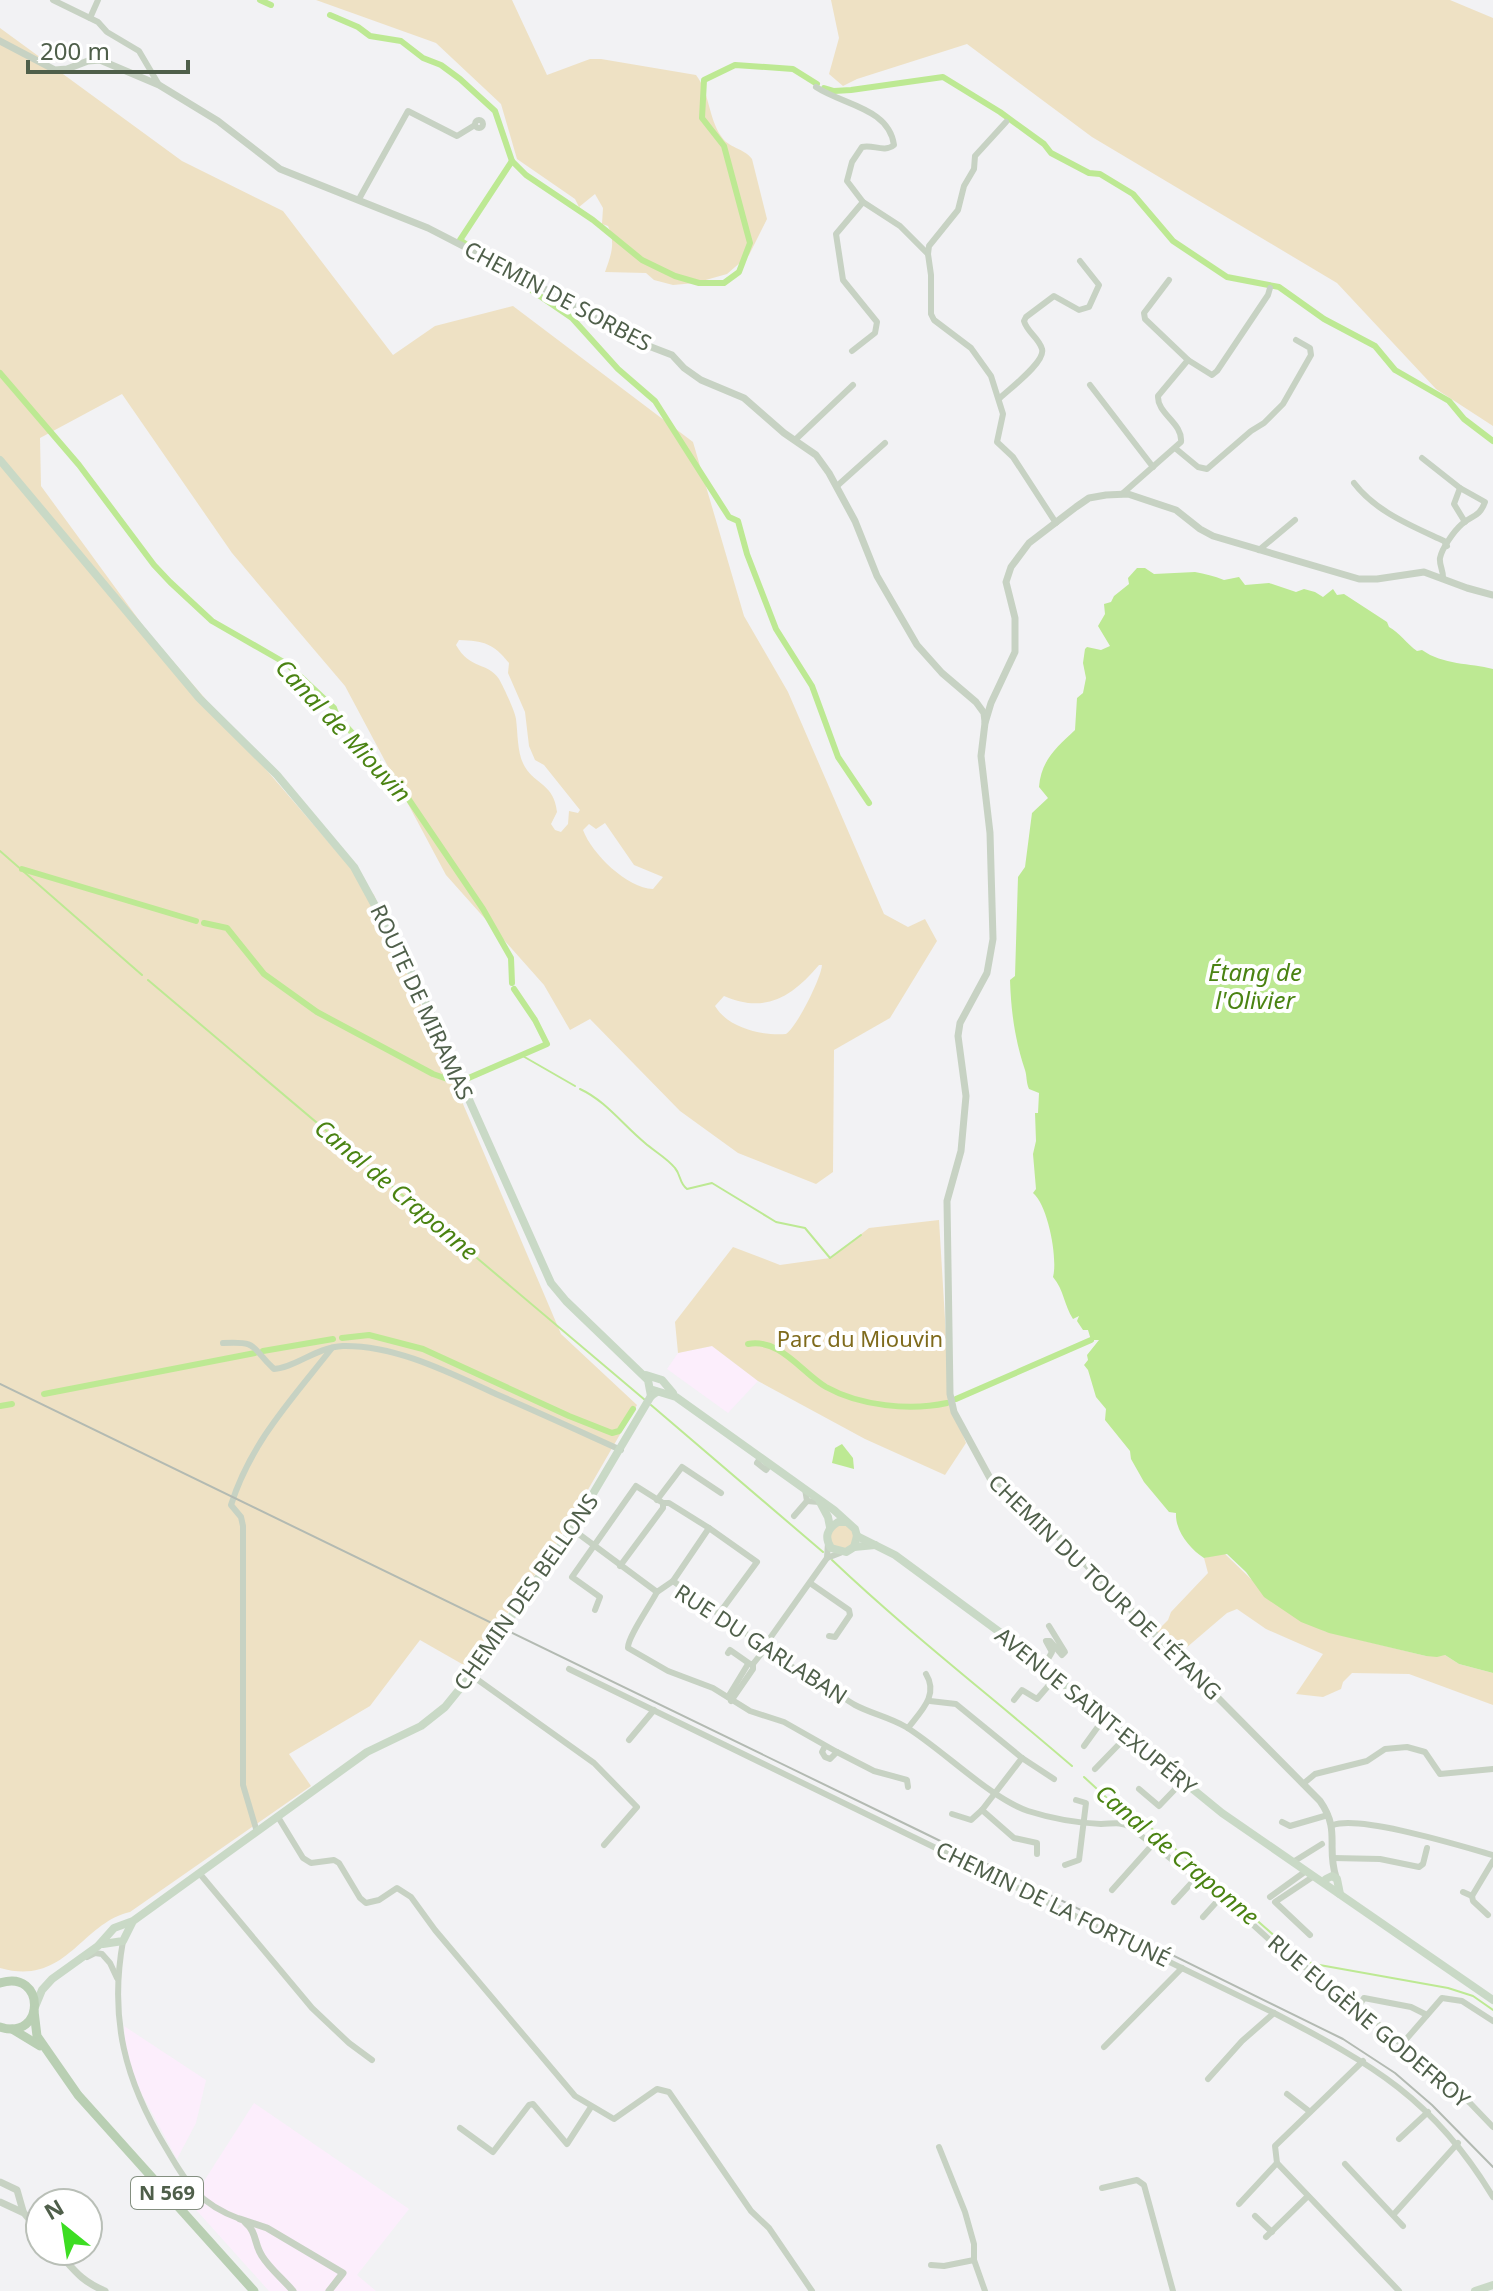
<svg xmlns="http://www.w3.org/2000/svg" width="1493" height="2291" font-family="'Noto Sans',sans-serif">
  <rect width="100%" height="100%" fill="#f2f2f4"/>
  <g fill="#fceefc">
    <polygon points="712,1346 758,1381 728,1413 667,1369 678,1353"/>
    <polygon points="124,2026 206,2080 196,2123 177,2159 139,2089 126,2054"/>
    <polygon points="254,2103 409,2209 357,2275 376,2291 269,2291 190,2203"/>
  </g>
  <g fill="#eee1c4" fill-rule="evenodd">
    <path d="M316 0H512L547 75 590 59H601L696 75C710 93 708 117 721 136 728 148 744 148 752 159L767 219 749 255 727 274 695 283 673 285 654 280 646 273 605 272C611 255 616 243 608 226L602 224 603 208 595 194 579 207 575 199 517 159 501 104 436 43Z"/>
    <polygon points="831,0 1450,0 1493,18 1493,426 1436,389 1337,283 1092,137 967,44 857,79 843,86 829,74 839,38"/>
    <path d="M0 28 182 161 283 211 393 355 435 326 513 306 693 442 744 616 788 692 884 914 908 927 925 919 937 941 890 1018 834 1050 833 1172 816 1184 738 1153 680 1111 590 1019 570 1030 544 985 446 875 345 686 232 553 122 394 40 438 41 486 147 631 374 895 561 1334 637 1405 556 1545 469 1668 420 1640 370 1706 289 1754 311 1786 130 1912C81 1923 66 1987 0 1968ZM459 640C484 641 493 643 509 663L508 673 525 712 529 746 535 760 544 765 580 810 578 813 569 811 568 824 561 832 555 830 551 824 557 812C554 784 536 785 525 767 517 754 518 734 516 719 515 711 503 686 499 679 488 662 470 670 456 645ZM605 823 634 865 663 877 653 889C627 888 592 854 583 830L589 824 596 829ZM819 965H822C821 979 796 1028 786 1034 762 1036 728 1028 715 1006L724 996C765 1014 792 997 819 965Z"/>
    <polygon points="939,1220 950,1402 966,1443 945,1475 865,1439 758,1381 712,1346 678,1353 675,1322 733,1247 780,1265 830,1258 869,1228"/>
    <circle cx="842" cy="1537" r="12"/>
    <polygon points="1224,1553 1251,1579 1324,1631 1426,1656 1445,1655 1459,1664 1493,1673 1493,1705 1409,1674 1352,1673 1343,1682 1341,1689 1323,1697 1296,1694 1323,1654 1266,1629 1237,1609 1227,1613 1179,1654 1156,1632 1168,1620 1171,1612 1208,1573 1204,1558"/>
  </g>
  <g fill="#bde993">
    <path d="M1137 568H1145L1154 574 1195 572C1205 574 1214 576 1224 580L1239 577 1245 585 1269 583 1296 592 1304 589 1315 592 1323 597 1333 589 1337 595 1344 594 1387 622 1389 627C1399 632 1407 644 1417 651L1422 650C1443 665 1470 663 1493 669V1673L1459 1664 1445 1655 1437 1657 1426 1656 1329 1633 1301 1622 1264 1597 1246 1572 1227 1554 1204 1558C1190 1549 1175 1531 1176 1513L1169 1512 1144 1482 1131 1459 1130 1451 1105 1420 1106 1409 1096 1397 1088 1370 1084 1365 1088 1360 1087 1355 1099 1340H1091L1088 1330H1083L1077 1321 1079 1316 1073 1319C1064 1305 1064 1290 1053 1277 1058 1259 1048 1205 1033 1193L1036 1189 1033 1154 1036 1141 1035 1113H1038L1039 1093 1029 1089C1026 1082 1027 1076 1025 1070 1015 1040 1011 1012 1010 980L1015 976 1018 877 1025 867 1032 813 1048 798 1039 787C1041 760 1057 747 1075 730L1077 698 1083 693 1086 678 1083 663 1085 649 1087 647 1101 650 1110 646 1098 626 1105 614 1104 604 1111 602 1114 596 1129 584 1128 578Z"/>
    <polygon points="842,1444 853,1458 854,1469 832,1463 835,1448"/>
  </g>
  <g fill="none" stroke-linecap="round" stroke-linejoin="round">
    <g stroke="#bde993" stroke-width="2">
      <polyline points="0,851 142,975"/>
      <polyline points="148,980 645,1400"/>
      <polyline points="521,1055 575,1086"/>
      <path d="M580 1089C606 1101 623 1125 645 1143 654 1151 667 1158 675 1168 681 1175 679 1183 687 1189L712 1183 776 1222 805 1228 830 1258 861 1235"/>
      <polyline points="651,1405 823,1552"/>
      <path d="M832 1560C909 1633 992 1697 1072 1766"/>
      <polyline points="1084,1777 1133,1822 1141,1819 1301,1959 1314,1964 1448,1988 1473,1996 1493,2010"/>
    </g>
    <g stroke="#bde993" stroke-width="6">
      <polyline points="260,0 271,5"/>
      <polyline points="330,15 358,27 370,36 401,41 423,58 441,65 460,79 495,111 512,161"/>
      <polyline points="824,88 834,91 851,90 943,77 1000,112 1044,144 1051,153 1089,173 1100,174 1133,194 1173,241 1227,277 1279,287 1324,319 1375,346 1395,370 1449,401 1464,419 1493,441"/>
      <polyline points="467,245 460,240 512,161 526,175 593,220 642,260 675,276 699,283 724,283 739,272 750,243 724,146 702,118 704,80 735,65 793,69 817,84"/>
      <polyline points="499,268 572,318 618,369 655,401 729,517 738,521 747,554 776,629 812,686 838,757 869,803"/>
      <polyline points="0,373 79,465 154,565 170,582 212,621 287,664 334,708 337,716 399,785 483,909 511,958 512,983"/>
      <polyline points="22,869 196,921"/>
      <polyline points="204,923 227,928 264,974 317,1012 433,1074 456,1082"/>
      <polyline points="464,1080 547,1044 535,1020 514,989"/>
      <polyline points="342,1338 369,1335 423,1349 569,1416 612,1433 619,1431 633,1409"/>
      <path d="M748 1344C780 1338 801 1372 826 1387 860 1406 910 1411 947 1403"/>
      <polyline points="263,1351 333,1339"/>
      <polyline points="44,1394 255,1353"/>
      <polyline points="956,1399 1091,1340"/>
      <polyline points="0,1406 12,1404"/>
    </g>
    <g stroke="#c7d2c3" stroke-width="6">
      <polyline points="53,0 98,22 107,32 139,51 159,85"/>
      <polyline points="90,18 98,0"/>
      <path d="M816 87C843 105 889 108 894 145 884 153 873 144 862 147L852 162 847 181 863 202 900 226 928 254 931 275V314L934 320 971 348 991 376 1003 414 997 442 1013 457 1056 523"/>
      <circle cx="479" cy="124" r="4"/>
      <polyline points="359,199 408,111 457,136 475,125"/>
      <polyline points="928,254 929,246 958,210 964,186 974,169 975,156 1006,122"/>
      <polyline points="1169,280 1144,313 1145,319 1188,360"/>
      <polyline points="852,351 875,333 877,322 843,280 836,234 863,202"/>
      <polyline points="1090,385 1153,467"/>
      <path d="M1000 398C1009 389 1046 362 1042 349 1039 338 1027 332 1024 321L1026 317 1054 296 1079 310 1089 307 1099 285 1080 261"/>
      <polyline points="795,440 853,385"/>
      <polyline points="1175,448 1198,467 1207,469 1251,431 1264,423 1283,404 1311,355 1310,348 1296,340"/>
      <path d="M1422 458 1460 488 1485 502C1479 518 1472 515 1462 524 1454 531 1442 548 1440 558 1439 564 1443 570 1443 577"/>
      <path d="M1354 483C1376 512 1412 526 1444 541L1447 546"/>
      <polyline points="837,486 885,443"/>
      <polyline points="1460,488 1454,504 1465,522"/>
      <path d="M1122 494 1181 442C1183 423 1157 414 1158 396L1188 360 1212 375 1217 371 1268 295 1270 288"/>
      <polyline points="1259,550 1295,520"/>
      <path d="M223 1343C260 1341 250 1347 274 1369 295 1368 316 1347 343 1346 396 1345 450 1373 496 1394 538 1412 579 1431 621 1450"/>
      <polyline points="761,1457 757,1463 766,1470 770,1464"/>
      <polyline points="805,1489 807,1501 819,1502"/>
      <polyline points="657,1500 682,1467 721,1493"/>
      <polyline points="663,1503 669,1503 709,1528"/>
      <polyline points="794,1516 807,1501"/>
      <path d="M572 1529 657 1592 673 1581 813 1682C831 1685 840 1697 855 1705 872 1714 889 1717 906 1727 942 1749 990 1798 1028 1811 1050 1818 1078 1823 1101 1824 1112 1824 1120 1821 1130 1827L1239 1912 1272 1942 1358 2007 1470 2103 1493 2127"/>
      <polyline points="828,1543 827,1558 840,1553"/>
      <polyline points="673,1581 709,1528 757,1562 718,1615"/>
      <polyline points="810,1583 849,1610 850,1615 835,1637 829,1636"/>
      <path d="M657 1592C651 1604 627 1638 628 1648L668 1671 713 1688 750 1711 784 1722 837 1752 830 1759 825 1757 822 1752 825 1746"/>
      <polyline points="595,1610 600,1597 572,1577 636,1486 663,1503 663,1508 620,1566"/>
      <polyline points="763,1648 827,1558"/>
      <polyline points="728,1653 730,1650 750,1664"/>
      <polyline points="1044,1666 1052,1652 1046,1641 1050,1641 1062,1655 1065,1652 1049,1626"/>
      <path d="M569 1669 1274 2013C1372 2064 1434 2099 1493 2197"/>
      <polyline points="471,1675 594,1763 637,1807 604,1845"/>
      <polyline points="728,1697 748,1664 753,1664 765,1649"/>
      <polyline points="1014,1700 1022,1690 1037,1699 1056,1677"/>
      <polyline points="731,1701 753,1669 753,1664"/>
      <polyline points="930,1701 956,1704 1022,1758 1054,1779"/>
      <path d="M908 1728C921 1711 939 1695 926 1674"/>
      <polyline points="629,1740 654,1710"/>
      <polyline points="1084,1746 1105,1717"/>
      <polyline points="837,1752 874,1771 907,1780 908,1787"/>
      <polyline points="1095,1769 1127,1736"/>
      <polyline points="1303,1784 1315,1774 1367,1761 1385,1749 1407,1747 1425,1752 1440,1774 1493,1769"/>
      <polyline points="1139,1789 1159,1806 1182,1782"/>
      <polyline points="982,1810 1014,1838 1037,1843 1037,1854"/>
      <polyline points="952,1814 971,1820 982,1810 1022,1758"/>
      <polyline points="278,1817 303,1858 311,1863 334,1860 339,1863 360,1898 366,1903 379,1900 397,1888 411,1897 435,1930 575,2096 614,2119 657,2089 669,2092 751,2211 769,2228 812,2291"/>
      <polyline points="1282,1822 1290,1826 1328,1815"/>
      <path d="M1333 1825C1361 1815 1461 1846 1493 1855"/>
      <path d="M257 1832 243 1785V1526L241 1517 231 1505C251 1442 292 1399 332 1348"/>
      <polyline points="1333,1858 1380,1859 1419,1867 1423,1864 1427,1848"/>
      <polyline points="1293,1862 1322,1844"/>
      <polyline points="1065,1865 1079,1860 1086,1803 1076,1800"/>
      <polyline points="200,1874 312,2008 349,2043 372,2060"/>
      <polyline points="1112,1890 1153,1844"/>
      <polyline points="1463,1892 1472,1896 1493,1861"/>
      <polyline points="1472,1896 1473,1901 1488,1915"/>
      <polyline points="1270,1897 1306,1871"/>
      <polyline points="1174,1902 1196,1878"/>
      <polyline points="1203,1917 1221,1897"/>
      <polyline points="1310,1935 1275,1902 1314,1876"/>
      <path d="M123 1941C109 2019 125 2081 166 2148 187 2184 199 2204 240 2219"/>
      <polyline points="87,1957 95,1953 102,1954 110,1963 117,1978"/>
      <polyline points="1358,2007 1364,1998 1411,2007 1427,2015"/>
      <polyline points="1402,2044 1442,1998 1462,2001 1493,2021"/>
      <polyline points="1104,2047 1182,1968"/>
      <polyline points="1208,2079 1242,2041 1274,2013"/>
      <polyline points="1287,2094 1309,2111"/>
      <polyline points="460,2128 493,2152 529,2105 533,2104 567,2144 591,2107"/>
      <polyline points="1399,2139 1428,2112"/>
      <polyline points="939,2147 965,2212 974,2244 974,2260 985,2291"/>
      <polyline points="1277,2163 1399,2291"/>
      <polyline points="1345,2164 1403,2226"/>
      <polyline points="1102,2188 1137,2180 1144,2185 1173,2291"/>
      <polyline points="1239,2204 1277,2163 1275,2146 1363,2061"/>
      <polyline points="1394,2214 1458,2143"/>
      <polyline points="1255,2216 1272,2232"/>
      <polyline points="1266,2237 1308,2196"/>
      <polyline points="931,2265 944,2266 974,2260"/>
    </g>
    <g stroke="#c7d2c3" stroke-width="7">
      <polyline points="0,41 55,70 67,69 88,61 100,60 159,85 218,121 280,169 428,228 531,281 633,340 672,355 684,368 701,380 744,398 784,433 816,455 829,473 855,521 877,576 917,645 942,673 976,702 984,713 985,722"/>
      <path d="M1336 1877C1326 1847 1341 1831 1320 1801L1041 1519 991 1480 954 1412 950 1394 947 1201 961 1151 966 1096 958 1036 960 1023 987 973 993 939 990 833 981 756 985 723 991 703 1015 652V618L1006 582 1011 567 1029 543 1076 507 1089 498 1106 495 1128 494 1176 510 1200 529 1213 536 1359 579H1377L1424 572 1467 588 1493 595"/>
      <polyline points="0,2182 17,2190 23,2211"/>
      <polyline points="0,2202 24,2213 40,2232"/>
      <polyline points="240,2219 267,2228 343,2273 329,2291"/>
      <path d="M245 2222C257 2232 254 2244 262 2256 270 2269 283 2279 293 2291"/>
      <path d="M57 2251C75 2271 81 2281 105 2291"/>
    </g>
    <g stroke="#c9d9c6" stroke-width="8">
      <polyline points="0,460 199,698 277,775 354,867 416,981 551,1283 566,1301 648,1380 651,1396"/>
      <polyline points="646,1375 662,1380 673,1393"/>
      <polyline points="653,1390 676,1397 834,1510 855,1529 857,1536 854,1547"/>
      <polyline points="820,1502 828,1517 830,1527"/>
      <path d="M846 1522H838C827 1529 824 1537 831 1548L846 1552 854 1547 875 1545"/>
      <polyline points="857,1536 895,1555 1009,1639 1222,1813 1493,2000"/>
      <polyline points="1326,1879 1332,1876 1337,1879 1340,1894"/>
      <polyline points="103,1944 123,1941 132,1923"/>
      <polyline points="35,2007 42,1990 52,1979 98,1946 114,1928 133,1921 367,1752 421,1726 445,1707 471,1675 572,1529 651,1396 657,1392"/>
      <polyline points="1475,2291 1493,2285"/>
    </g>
    <g stroke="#b9cfb3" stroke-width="9">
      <path d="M0 1983C46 1968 46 2042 0 2027"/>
      <polyline points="34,2011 37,2036 78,2095 254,2291"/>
      <polyline points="12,2029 40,2046"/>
    </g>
    <polyline stroke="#b3bab2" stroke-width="2" points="0,1384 922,1832 1343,2039 1395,2073 1432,2105 1493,2167"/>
  </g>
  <g text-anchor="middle" stroke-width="8" stroke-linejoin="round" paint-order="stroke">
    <rect fill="#fff" stroke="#848f80" stroke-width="2" x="131" y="2177" width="72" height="32" rx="6"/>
    <g font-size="20" font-weight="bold" fill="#4f5f4a">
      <text x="167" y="2200">N 569</text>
    </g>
    <g font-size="22" fill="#4f5f4a" stroke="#fff">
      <text transform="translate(558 296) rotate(28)" y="8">CHEMIN DE SORBES</text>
      <text transform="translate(422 1002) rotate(65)" y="8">ROUTE DE MIRAMAS</text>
      <text transform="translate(1105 1587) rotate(44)" y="8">CHEMIN DU TOUR DE L'ÉTANG</text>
      <text transform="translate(526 1592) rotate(-55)" y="8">CHEMIN DES BELLONS</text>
      <text transform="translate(761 1644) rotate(33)" y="8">RUE DU GARLABAN</text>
      <text transform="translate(1096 1711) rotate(39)" y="8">AVENUE SAINT-EXUPÉRY</text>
      <text transform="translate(1053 1904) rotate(26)" y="8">CHEMIN DE LA FORTUNÉ</text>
      <text transform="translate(1369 2021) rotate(40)" y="8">RUE EUGÈNE GODEFROY</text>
    </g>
    <g font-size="22" fill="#7f6b1c" stroke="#fff">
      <text x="860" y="1347">Parc du Miouvin</text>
    </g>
    <g font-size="24" font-style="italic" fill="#4a8312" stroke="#fff">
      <text transform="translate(343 731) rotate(47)" y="8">Canal de Miouvin</text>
      <text x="1255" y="981">Étang de<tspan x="1255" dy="28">l'Olivier</tspan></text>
      <text transform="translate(396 1190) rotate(40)" y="8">Canal de Craponne</text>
      <text transform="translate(1177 1855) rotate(40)" y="8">Canal de Craponne</text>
    </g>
  </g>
  <g transform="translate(64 2227) rotate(330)"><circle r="38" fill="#ffffff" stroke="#b9bfb7" stroke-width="2"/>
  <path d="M0-6L14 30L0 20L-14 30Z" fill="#3cdd22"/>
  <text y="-12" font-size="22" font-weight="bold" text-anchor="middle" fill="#4f5f4a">N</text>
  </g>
  <path d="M28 60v12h160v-12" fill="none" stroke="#4f5f4a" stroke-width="4"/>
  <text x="40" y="60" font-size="24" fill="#4f5f4a" stroke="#ffffff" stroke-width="6" paint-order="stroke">200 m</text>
</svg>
